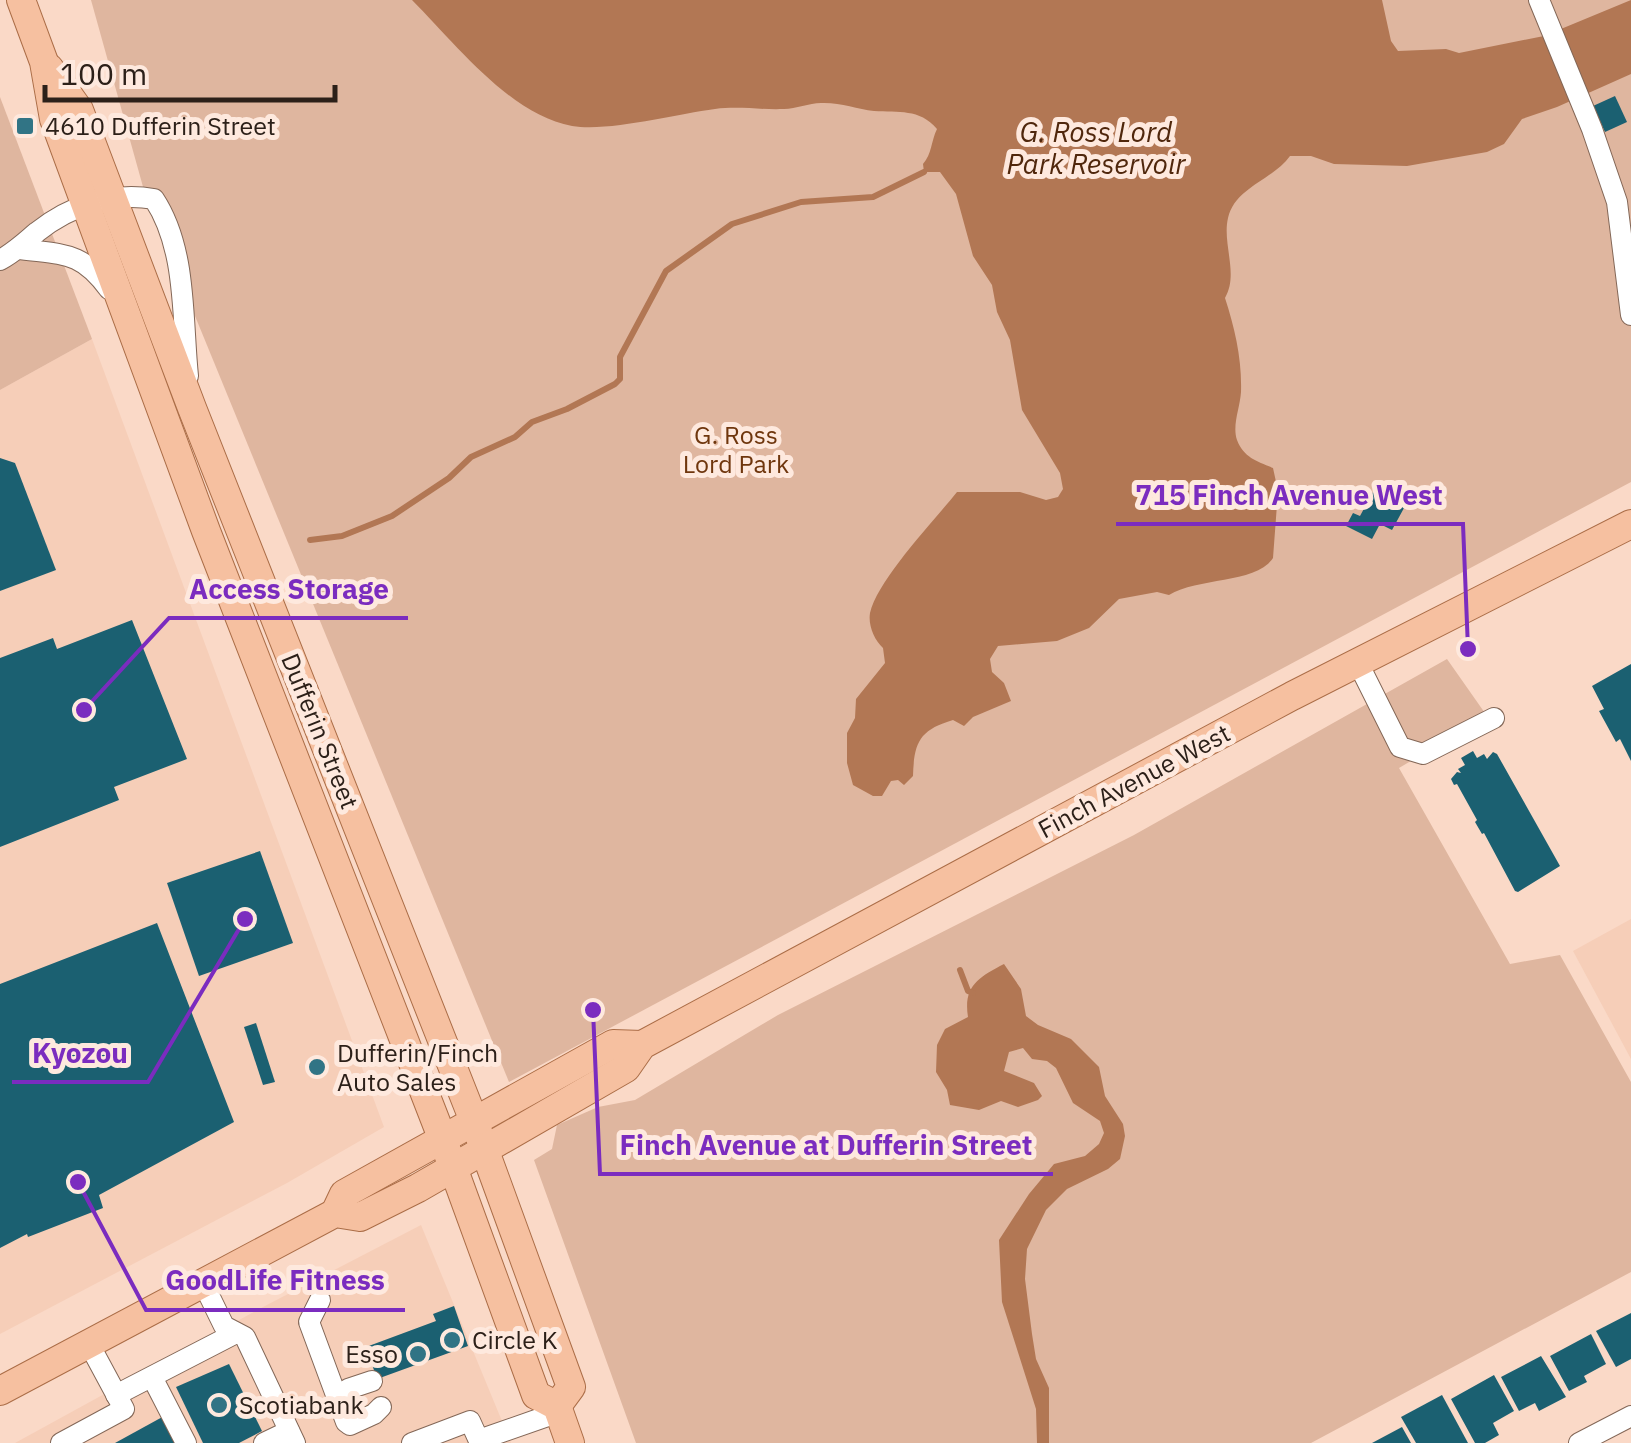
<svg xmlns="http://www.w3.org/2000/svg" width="1631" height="1443" font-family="'IBM Plex Sans',sans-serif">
  <rect width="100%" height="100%" fill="#fad9c7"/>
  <g fill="#f6ceb8">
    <polygon points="92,339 384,1127 287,1183 0,1334 0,390"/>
    <polygon points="1631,919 1631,1059 1573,951"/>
    <polygon points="421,1225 511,1443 15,1443 263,1307"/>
  </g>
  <g fill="#dfb69f">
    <polygon points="91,0 1631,0 1631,482 509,1082 145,194"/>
    <polygon points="0,97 92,339 0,390"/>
    <polygon points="1447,659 1487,716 1399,768 1510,964 1560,955 1631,1082 1631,1272 1311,1443 636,1443 534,1160 552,1149 557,1125 598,1107 635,1100 778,1015 1134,835"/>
  </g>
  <g fill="#b27754">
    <path d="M412 0H1382L1391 41 1398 51 1446 49 1459 53 1544 36 1631 0V74L1557 107 1522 119 1504 144 1487 152 1407 166 1334 164 1311 156H1290C1273 180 1235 187 1228 218 1222 244 1239 274 1225 298 1235 329 1242 359 1241 392 1240 408 1232 425 1237 440 1244 458 1257 461 1273 468L1278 491 1273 558C1256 584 1198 577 1169 595L1157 592 1119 599 1089 628 1057 641 998 646 990 659 992 672 1004 683 1011 701 973 717 964 726 953 720C919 730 914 743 913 776L904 785 898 780 891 781 882 796H873L853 785 847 763V733L855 718 856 699 885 663 883 648C874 640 868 625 870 613 878 579 934 521 957 492H1020L1046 500 1058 497 1063 489 1060 473 1022 410 1010 340 997 312 992 285 973 256 956 194 940 172H924L923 164C932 154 931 141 937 129 919 108 899 113 874 111 857 109 839 102 821 103 809 103 796 109 784 109 761 110 739 106 715 109 675 114 610 132 572 126 510 115 455 43 412 0Z"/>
    <path d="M1004 964 1021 989 1026 1016 1038 1025 1071 1039 1099 1067 1105 1096 1123 1124 1125 1136 1120 1159 1108 1169 1067 1189 1046 1210 1027 1249 1025 1279 1032 1334 1036 1359 1049 1388V1443H1037L1036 1409 1002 1302 999 1240 1029 1194 1054 1164 1085 1156 1099 1144 1104 1133 1100 1121 1073 1103 1056 1068 1047 1061 1032 1059 1023 1048 1009 1052 1004 1071 1034 1083 1042 1096 1038 1100 1018 1107 1001 1101 979 1110 950 1105 947 1090 936 1072 937 1045 945 1029 968 1017C963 986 979 977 1004 964Z"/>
  </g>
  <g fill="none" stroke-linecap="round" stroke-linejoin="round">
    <g stroke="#b27754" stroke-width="6">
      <polyline points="310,540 342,536 392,516 449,478 471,457 515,437 532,422 567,409 615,384 620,379 620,357 666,271 732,224 801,202 873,197 924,172"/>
      <polyline points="960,970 968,991 973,993"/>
    </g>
  </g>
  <g fill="#1b6071">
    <polygon points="1615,96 1627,122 1605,132 1593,106"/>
    <polygon points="0,458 15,463 56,570 0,591"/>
    <polygon points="1373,492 1404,508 1392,530 1380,524 1372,539 1346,526 1353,513 1360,516"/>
    <polygon points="132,620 187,759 114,787 119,800 0,847 0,658 53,638 57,649"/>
    <polygon points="1631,664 1631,761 1620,739 1616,742 1599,711 1604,709 1592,686"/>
    <polygon points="1473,751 1477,758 1484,754 1487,759 1493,752 1497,754 1560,866 1518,892 1515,891 1484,833 1482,834 1475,822 1477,820 1457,784 1454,785 1451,779 1457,772 1461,773 1458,769 1465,765 1461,758"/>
    <polygon points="260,851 293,943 199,976 167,883"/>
    <polygon points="157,923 234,1122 99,1195 103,1208 28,1237 27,1234 0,1248 0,984"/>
    <polygon points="256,1023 275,1082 263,1085 244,1027"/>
    <polygon points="454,1306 468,1346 377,1379 366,1347 436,1321 433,1314"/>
    <polygon points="1631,1313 1631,1359 1616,1367 1596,1331"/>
    <polygon points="1591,1334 1606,1364 1584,1376 1587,1382 1569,1391 1550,1356"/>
    <polygon points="1541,1356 1566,1397 1539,1411 1535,1403 1519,1411 1501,1377"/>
    <polygon points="229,1364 262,1431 239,1443 203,1443 176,1387"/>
    <polygon points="1494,1375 1514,1411 1493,1423 1499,1435 1485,1443 1475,1443 1451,1399"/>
    <polygon points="1442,1395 1468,1443 1416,1443 1401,1417"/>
    <polygon points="166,1415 181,1443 115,1443"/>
    <polygon points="1402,1427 1411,1443 1372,1443"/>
  </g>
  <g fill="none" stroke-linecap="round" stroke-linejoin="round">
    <defs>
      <g id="minor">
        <polyline points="1539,0 1592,129 1617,202 1631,315"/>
        <path d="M20 249C64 255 81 251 109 289"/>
        <path d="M0 260C15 252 24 243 37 232 71 205 112 192 154 199 187 249 182 318 188 376"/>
        <polyline points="1358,663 1400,747 1423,754 1494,718"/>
        <polyline points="203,1283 224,1326 245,1337 295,1443"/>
        <polyline points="320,1300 309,1322 346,1422 350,1425 374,1414 381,1407"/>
        <polyline points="152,1377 186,1443"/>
        <polyline points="116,1395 236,1333"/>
        <polyline points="340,1406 348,1389 372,1381"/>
        <polyline points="479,1440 559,1412"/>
        <polyline points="61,1443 124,1409 89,1344"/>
        <polyline points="264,1443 289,1431"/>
        <polyline points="412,1443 470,1421 480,1443"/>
        <polyline points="1579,1443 1631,1416"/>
      </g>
      <g id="major">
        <polyline points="21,0 44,62 54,119 206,531 443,1140 536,1395 557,1406 570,1443"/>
        <polyline points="49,68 79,110 192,408 474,1121 571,1387 557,1406"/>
        <polyline points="335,1213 344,1194 613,1044 642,1045"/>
        <polyline points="0,1391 335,1213 360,1217 418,1188 626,1068 642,1045 1292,696 1631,524"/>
      </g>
    </defs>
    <use href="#minor" stroke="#836757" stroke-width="22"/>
    <use href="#major" stroke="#ab6d47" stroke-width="30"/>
    <use href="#minor" stroke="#fff" stroke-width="20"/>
    <use href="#major" stroke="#f6c0a0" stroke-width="28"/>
  </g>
  <g fill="#317485" stroke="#fee9de" stroke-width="4">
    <rect x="15" y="116" width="20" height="20" rx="5"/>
    <circle cx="317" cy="1067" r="10"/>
    <circle cx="452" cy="1340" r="10"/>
    <circle cx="418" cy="1354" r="10"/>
    <circle cx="219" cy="1405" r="10"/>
  </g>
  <g text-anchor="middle" stroke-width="10" stroke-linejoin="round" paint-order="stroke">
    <g font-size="25" fill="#2c2019" stroke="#fee9de" text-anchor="start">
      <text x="45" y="135">4610 Dufferin Street</text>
      <text x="337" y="1062">Dufferin/Finch<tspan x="337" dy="29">Auto Sales</tspan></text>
      <text x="472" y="1349">Circle K</text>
      <text x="398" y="1363" text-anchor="end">Esso</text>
      <text x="239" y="1414">Scotiabank</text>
    </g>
    <g font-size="25" fill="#6f360d" stroke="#fee9de">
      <text x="736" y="444">G. Ross<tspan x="736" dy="29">Lord Park</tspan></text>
    </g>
    <g font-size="25" fill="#2c2019" stroke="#fee9de">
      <text transform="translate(320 731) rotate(68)" y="9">Dufferin Street</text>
      <text transform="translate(1134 781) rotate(-28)" y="9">Finch Avenue West</text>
    </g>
    <g font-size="28" font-style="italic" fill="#50270c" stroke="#fee9de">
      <text x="1096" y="142">G. Ross Lord<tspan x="1096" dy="32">Park Reservoir</tspan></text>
    </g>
  </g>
  <path fill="none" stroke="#7b2cbf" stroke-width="4" d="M1468 649L1463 524H1116M84 710L169 618H408M245 919L148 1082H12M593 1010L600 1174H1053M78 1182L146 1310H405"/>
  <g fill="#7b2cbf" stroke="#fee9de" stroke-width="4">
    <circle cx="1468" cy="649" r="10"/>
    <circle cx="84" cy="710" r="10"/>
    <circle cx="245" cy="919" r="10"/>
    <circle cx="593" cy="1010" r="10"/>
    <circle cx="78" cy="1182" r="10"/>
  </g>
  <g font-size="28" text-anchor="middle" font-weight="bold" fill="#7b2cbf" stroke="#fee9de" stroke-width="10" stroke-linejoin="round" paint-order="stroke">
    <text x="1289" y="505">715 Finch Avenue West</text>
    <text x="289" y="599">Access Storage</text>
    <text x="80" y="1063">Kyozou</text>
    <text x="826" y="1155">Finch Avenue at Dufferin Street</text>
    <text x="275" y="1290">GoodLife Fitness</text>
  </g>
  <path d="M45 85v15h290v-15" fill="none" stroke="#2c2019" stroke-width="5"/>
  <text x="60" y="85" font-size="30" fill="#2c2019" stroke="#fee9de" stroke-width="8" paint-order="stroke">100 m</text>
</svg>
